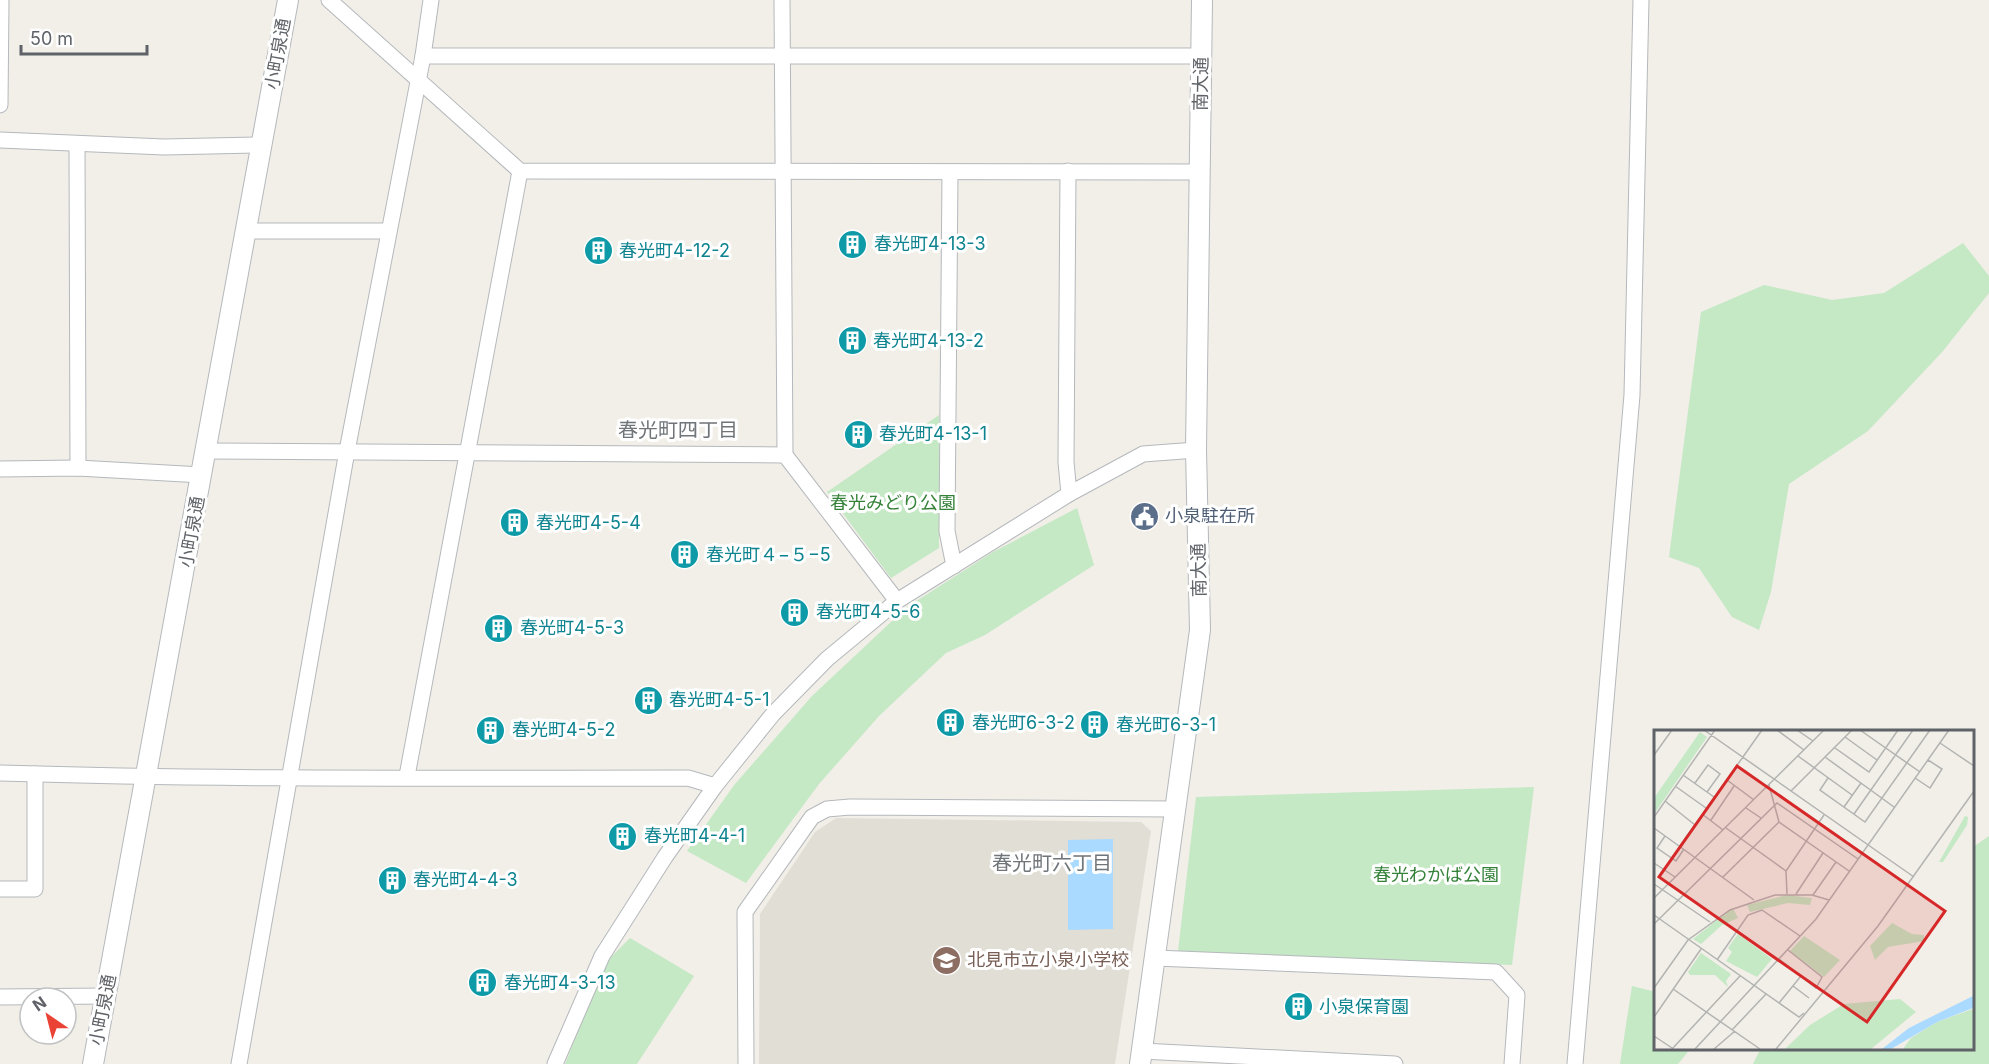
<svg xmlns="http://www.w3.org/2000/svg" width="1989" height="1064" font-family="Inter,'Noto Sans JP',sans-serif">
  <rect width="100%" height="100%" fill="#f1efe8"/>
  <polygon fill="#e1ded6" points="836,818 1141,822 1151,831 1115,1064 759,1064 760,914 815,832"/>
  <g fill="#c5e8c5">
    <polygon points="1963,243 1989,276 1989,293 1943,351 1868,431 1789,484 1771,592 1759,630 1732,617 1699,568 1669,557 1701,312 1764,285 1832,300 1884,293"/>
    <polygon points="939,415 939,548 891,578 827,492"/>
    <polygon points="1077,508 1094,565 985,635 946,653 879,716 819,784 746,883 687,851 735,784 812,696 907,607 993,552"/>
    <polygon points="1534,787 1512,965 1178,951 1196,797"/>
    <polygon points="1989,836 1989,1064 1753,1064 1761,1048 1972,1048 1973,847"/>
    <polygon points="630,938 694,976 637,1064 565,1064 604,964"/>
    <polygon points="1632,986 1656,992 1656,1048 1691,1048 1678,1064 1620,1064"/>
  </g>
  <polygon fill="#aadaff" points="1113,839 1113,929 1068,930 1068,840"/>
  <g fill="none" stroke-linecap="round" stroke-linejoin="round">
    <defs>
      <g id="minor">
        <polyline points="329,0 520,171 1200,172"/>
        <polyline points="782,0 785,455 897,601"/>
        <polyline points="423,56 431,0"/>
        <polyline points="0,105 1,0"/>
        <polyline points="0,140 164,147 261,145"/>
        <polyline points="77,144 78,468"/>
        <polyline points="1068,171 1066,462 1069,494"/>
        <polyline points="950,173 947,531 954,566"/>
        <polyline points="246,231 389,231"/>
        <polyline points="206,451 785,455"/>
        <polyline points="0,469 78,468 202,475"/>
        <path d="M0 773C229 780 459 778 688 778L715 786"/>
        <polyline points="407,776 520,171"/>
        <polyline points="0,889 35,889 35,774"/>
        <polyline points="1155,958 1496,972 1517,995 1512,1064"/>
        <polyline points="0,997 106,996"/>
        <polyline points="1142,1051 1395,1064"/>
        <polyline points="239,1064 347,451 423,56 1201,56"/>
        <polyline points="555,1064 602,956 665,857 715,786 773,714 827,659 897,601 1069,494 1143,454 1196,450"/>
        <polyline points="746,1064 745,912 812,817 827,809 850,807 1175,809"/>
        <polyline points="1575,1064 1632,395 1641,0"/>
      </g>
      <g id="tertiary">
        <polyline points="93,1064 288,0"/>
        <polyline points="1140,1064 1200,630 1196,450 1202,0"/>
      </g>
    </defs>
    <use href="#minor" stroke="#b5b8bc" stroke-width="17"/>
    <use href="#tertiary" stroke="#b5b8bc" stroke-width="22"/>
    <use href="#minor" stroke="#fff" stroke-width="15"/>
    <use href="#tertiary" stroke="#fff" stroke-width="20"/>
  </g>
  <defs>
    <symbol id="building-disc" viewBox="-11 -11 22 22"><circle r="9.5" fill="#0f9aa8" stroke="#fff"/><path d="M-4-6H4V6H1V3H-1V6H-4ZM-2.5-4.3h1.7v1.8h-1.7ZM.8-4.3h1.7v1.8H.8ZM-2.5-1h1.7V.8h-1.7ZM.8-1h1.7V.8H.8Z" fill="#fff"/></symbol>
    <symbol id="civic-disc" viewBox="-11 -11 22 22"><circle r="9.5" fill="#5c6f8a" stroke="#fff"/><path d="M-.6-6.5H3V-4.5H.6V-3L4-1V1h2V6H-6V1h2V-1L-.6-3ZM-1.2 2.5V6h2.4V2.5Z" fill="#fff"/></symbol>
    <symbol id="school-disc" viewBox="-11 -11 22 22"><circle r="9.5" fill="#8d6e63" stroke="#fff"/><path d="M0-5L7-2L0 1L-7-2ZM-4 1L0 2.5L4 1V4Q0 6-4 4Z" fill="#fff"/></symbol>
  </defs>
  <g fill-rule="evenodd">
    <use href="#building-disc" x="836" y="228" width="33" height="33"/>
    <use href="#building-disc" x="582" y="234" width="33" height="33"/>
    <use href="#building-disc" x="836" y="324" width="33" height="33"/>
    <use href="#building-disc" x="842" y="418" width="33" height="33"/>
    <use href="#civic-disc" x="1128" y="500" width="33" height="33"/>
    <use href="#building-disc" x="498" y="506" width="33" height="33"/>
    <use href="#building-disc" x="668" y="538" width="33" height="33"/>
    <use href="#building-disc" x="778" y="596" width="33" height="33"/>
    <use href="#building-disc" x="482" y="612" width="33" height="33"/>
    <use href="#building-disc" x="632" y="684" width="33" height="33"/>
    <use href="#building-disc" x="934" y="706" width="33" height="33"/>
    <use href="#building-disc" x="1078" y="708" width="33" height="33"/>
    <use href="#building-disc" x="474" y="714" width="33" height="33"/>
    <use href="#building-disc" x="606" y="820" width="33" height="33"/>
    <use href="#building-disc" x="376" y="864" width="33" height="33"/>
    <use href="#school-disc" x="930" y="944" width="33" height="33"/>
    <use href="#building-disc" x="466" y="966" width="33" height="33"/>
    <use href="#building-disc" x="1282" y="990" width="33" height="33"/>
  </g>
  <g text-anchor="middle" stroke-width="6" stroke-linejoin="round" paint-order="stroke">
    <g font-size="18" fill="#5f6368" stroke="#fff">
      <text transform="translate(278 54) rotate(-80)" y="6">小町泉通</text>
      <text transform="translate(1201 84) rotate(-89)" y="6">南大通</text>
      <text transform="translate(192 532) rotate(-80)" y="6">小町泉通</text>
      <text transform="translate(1199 570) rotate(-91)" y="6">南大通</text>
      <text transform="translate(103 1010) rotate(-79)" y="6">小町泉通</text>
    </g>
    <g font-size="18" fill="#0d838f" stroke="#fff" text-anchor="start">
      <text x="874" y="250">春光町4-13-3</text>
      <text x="619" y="257">春光町4-12-2</text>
      <text x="873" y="347">春光町4-13-2</text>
      <text x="879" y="440">春光町4-13-1</text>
      <text x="536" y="529">春光町4-5-4</text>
      <text x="706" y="561">春光町４−５−5</text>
      <text x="816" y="618">春光町4-5-6</text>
      <text x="520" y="634">春光町4-5-3</text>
      <text x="669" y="706">春光町4-5-1</text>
      <text x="972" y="729">春光町6-3-2</text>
      <text x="1116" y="731">春光町6-3-1</text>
      <text x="512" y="736">春光町4-5-2</text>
      <text x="644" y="842">春光町4-4-1</text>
      <text x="413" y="886">春光町4-4-3</text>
      <text x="504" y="989">春光町4-3-13</text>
      <text x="1319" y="1013">小泉保育園</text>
    </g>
    <g font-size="18" fill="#348238" stroke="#fff">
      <text x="893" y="509">春光みどり公園</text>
      <text x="1436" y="881">春光わかば公園</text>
    </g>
    <g font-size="18" fill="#4e5e75" stroke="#fff" text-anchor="start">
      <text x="1165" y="522">小泉駐在所</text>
    </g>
    <g font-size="18" fill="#785e54" stroke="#fff" text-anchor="start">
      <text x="967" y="966">北見市立小泉小学校</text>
    </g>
    <g font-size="20" fill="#70757a" stroke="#fff">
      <text x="678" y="437">春光町四丁目</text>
      <text x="1052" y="870">春光町六丁目</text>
    </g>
  </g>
  <g transform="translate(1654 730)">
    <rect width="320" height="320" fill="#f1efe8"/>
    <path d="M46 2 53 7 0 84V68ZM311 86 314 87 313 95 289 132H285ZM133 165 158 168 156 175 134 173 96 182 93 175ZM76 180H80L84 188 68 195 47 214 39 209ZM238 193 258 204 270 205V211L234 217 221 230 216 216ZM84 204 118 229 103 247 72 231 78 222 74 218ZM150 206 186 230 170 247 136 221ZM47 223 77 244 72 251 74 257 61 245H36L34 242ZM246 269 262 282 217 319H131L156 295 190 274ZM319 279V319H249L257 308 283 292Z" fill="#c5e8c5"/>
    <path d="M319 266V278L283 292 237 319H228L255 298Z" fill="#aadaff"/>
    <path fill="none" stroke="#b3b3b1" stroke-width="1.5" d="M50 0 260 147M123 0 150 20M143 0 159 11M206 0 266 42M191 7 223 30M286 13 320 36M181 18 215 42 244 0M0 25 18 0M144 26 198 65M171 27 240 77M29 45 60 67M174 48 166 60 211 92 276 0M261 48 276 58 288 39 274 30M73 50 100 70M41 53 54 35 66 44 53 62M115 55 125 92 195 141M21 56 52 78M137 61 198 0M11 71 41 95M190 77 207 53M92 78 107 88M48 84 69 100M200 84 259 0M0 87 61 0M57 90 80 56M0 98 100 170M72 98 132 141M11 106 3 118 22 131 30 119M26 116 108 0M0 133 21 147M69 147 125 92M0 154 56 192M133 164 132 141 170 85M142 164 169 123M159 165 182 132M0 168 170 0M0 185 145 287 150 283M0 194 123 73 204 129M125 229 162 258 168 247 134 220M63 230 94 185 108 180 146 206M139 256 155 268M0 258 34 210 76 180 121 165H158L175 170M19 259 106 319M125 273 147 246M0 287 47 219M78 300 112 264M0 306 18 318M18 319 86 246M41 319 162 189 295 0M60 319 81 301M122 319 224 196 320 61"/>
    <path fill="#d62828" fill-opacity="0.15" stroke="#d62828" stroke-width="3" d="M83 36 291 181 213 292 5 147Z"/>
    <rect width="320" height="320" fill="none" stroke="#5f6368" stroke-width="3"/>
  </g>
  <g transform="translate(48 1016) rotate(325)"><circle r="28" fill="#ffffff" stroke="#bfc1c3" stroke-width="1.5"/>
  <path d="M0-4.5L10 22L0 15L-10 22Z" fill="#ea4335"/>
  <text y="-9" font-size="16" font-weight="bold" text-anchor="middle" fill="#5f6368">N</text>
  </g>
  <path d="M21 45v9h126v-9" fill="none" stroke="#5f6368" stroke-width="3"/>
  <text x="30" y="45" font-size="18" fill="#5f6368" stroke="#ffffff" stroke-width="4.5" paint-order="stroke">50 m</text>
</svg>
